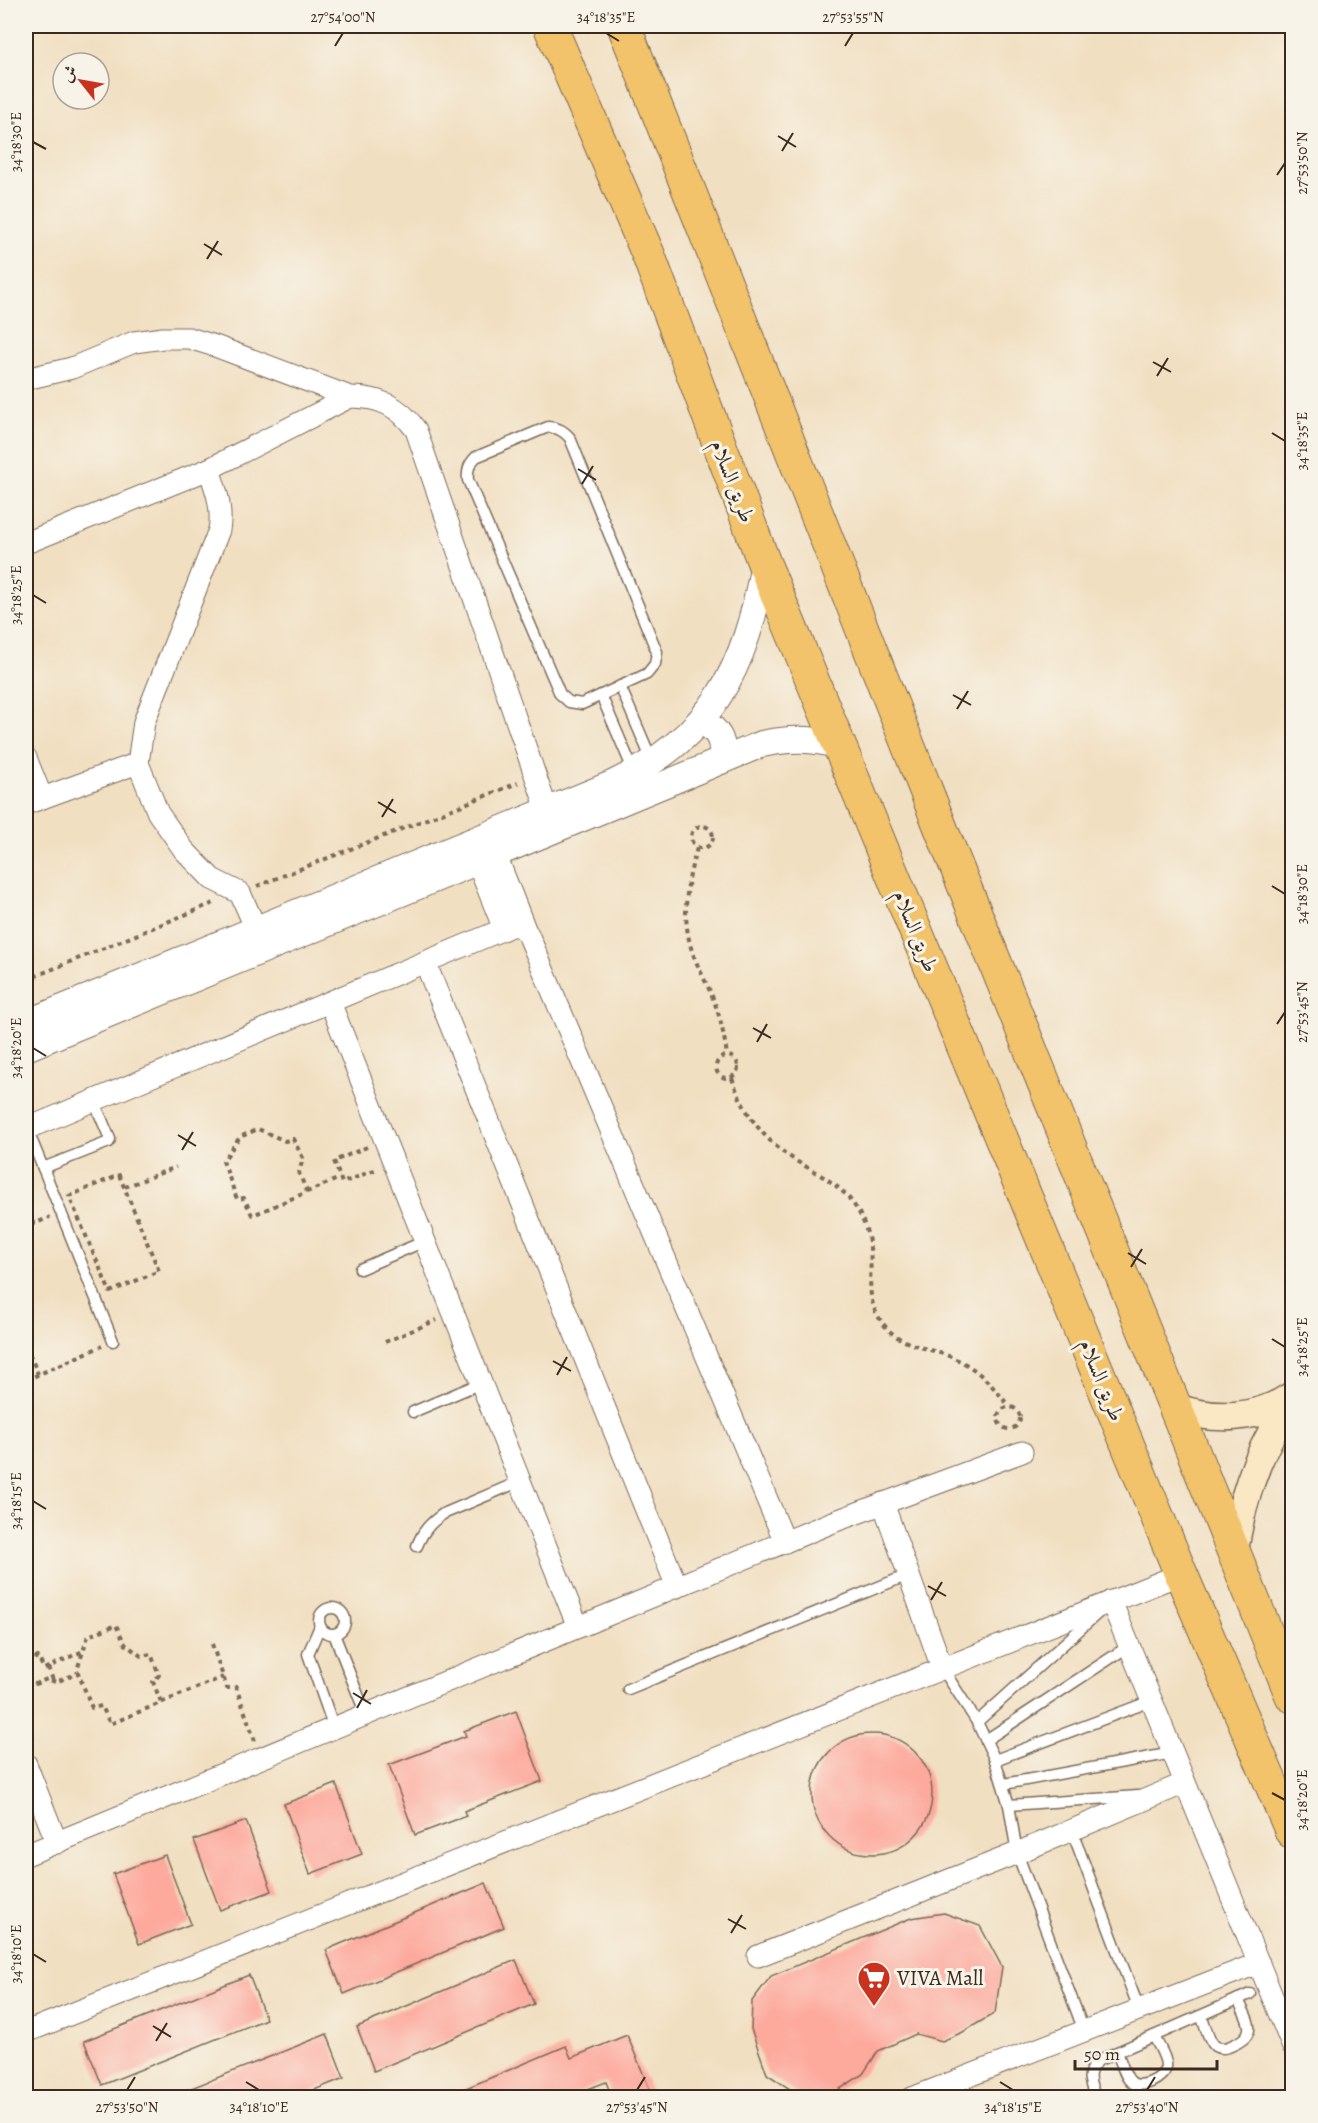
<svg xmlns="http://www.w3.org/2000/svg" width="1318" height="2123" font-family="Alegreya,Amiri,serif">
  <rect width="100%" height="100%" fill="#f7f3e8"/>
  <filter id="ink" filterUnits="userSpaceOnUse"><feTurbulence type="fractalNoise" baseFrequency=".0167" numOctaves="2"/><feDisplacementMap in="SourceGraphic" scale="12" xChannelSelector="R" yChannelSelector="G"/><feConvolveMatrix kernelMatrix="1 2 1 2 8 2 1 2 1" color-interpolation-filters="sRGB"/></filter>
  <filter id="wash" filterUnits="userSpaceOnUse"><feTurbulence type="fractalNoise" baseFrequency=".008" numOctaves="4" result="noise"/><feDisplacementMap in="SourceGraphic" scale="24" xChannelSelector="R" yChannelSelector="G"/><feGaussianBlur stdDeviation="1.35" result="paint"/><feColorMatrix in="noise" values="0 0 0 0 0 0 0 0 0 0 0 0 0 0 0 0 0 1.4 0 .05"/><feComposite in="paint" operator="in"/></filter>
  <g filter="url(#wash)">
    <rect width="100%" height="100%" fill="#f1dfc1"/>
    <g id="blocks">
      <g fill="#fda99c">
        <polygon points="516,1711 542,1781 464,1811 466,1816 415,1835 389,1765 466,1736 464,1731"/>
        <circle cx="872" cy="1794" r="60"/>
        <polygon points="336,1784 362,1854 310,1874 284,1804"/>
        <polygon points="246,1821 272,1891 220,1910 194,1840"/>
        <polygon points="165,1855 191,1924 139,1944 113,1874"/>
        <polygon points="486,1883 504,1927 344,1994 326,1950"/>
        <polygon points="944,1913 980,1926 1002,1967 995,2013 963,2032 942,2041 916,2034 878,2051 863,2074 831,2095 802,2097 767,2074 751,2029 752,2001 771,1976 911,1918"/>
        <polygon points="516,1960 534,2004 374,2071 357,2027"/>
        <polygon points="249,1975 266,2019 102,2085 84,2041"/>
        <polygon points="327,2034 344,2078 297,2097 169,2097"/>
        <polygon points="627,2035 653,2097 612,2097 606,2082 567,2097 445,2097 566,2046 571,2058"/>
      </g>
    </g>
  </g>
  <g filter="url(#ink)">
    <use href="#blocks" fill-opacity="0" stroke="#7b6957" stroke-width="1.5"/>
    <g fill="none" stroke-linecap="round" stroke-linejoin="round">
      <defs>
        <g id="service">
          <path d="M548 427C558 428 563 430 570 438L657 652 655 664 647 674 582 704 569 702 560 694 468 480C467 470 469 464 476 457Z"/>
          <polyline points="620,686 653,763"/>
          <polyline points="601,695 634,772"/>
          <polyline points="27,1129 43,1168 109,1142 110,1139 94,1101"/>
          <polyline points="43,1168 113,1341"/>
          <polyline points="360,1269 425,1241"/>
          <polyline points="413,1412 481,1383"/>
          <path d="M417 1546C423 1531 430 1523 443 1514L521 1481"/>
          <circle cx="332" cy="1621" r="13"/>
          <polyline points="320,1626 308,1654 334,1728"/>
          <polyline points="334,1634 366,1715"/>
          <polyline points="942,1668 977,1722 995,1760 1009,1805 1017,1853 1084,2031"/>
          <polyline points="628,1689 908,1575"/>
          <polyline points="977,1722 1097,1614"/>
          <polyline points="986,1740 1129,1646"/>
          <polyline points="995,1760 1151,1701"/>
          <polyline points="1004,1784 1173,1753"/>
          <polyline points="1009,1805 1138,1796"/>
          <polyline points="1072,1831 1139,2009"/>
          <path d="M1201 2016C1205 2024 1208 2040 1215 2046 1221 2050 1227 2048 1233 2045 1260 2033 1247 2020 1238 1999"/>
          <path d="M1117 2052C1121 2061 1124 2076 1131 2082 1140 2090 1164 2079 1166 2067 1167 2058 1158 2045 1154 2036"/>
          <path d="M1096 2098C1089 2083 1085 2071 1099 2060L1250 1994"/>
        </g>
        <g id="minor">
          <polyline points="26,379 72,368 134,342 163,338 189,338 215,346 350,397"/>
          <path d="M209 469 350 397C380 397 399 406 416 430L552 824"/>
          <path d="M26 543 209 469C216 490 223 508 219 530L144 722 138 763 158 813 184 850 212 879 240 893 256 929"/>
          <polyline points="26,758 42,798"/>
          <polyline points="26,804 138,763"/>
          <polyline points="496,855 525,929"/>
          <polyline points="477,862 504,929"/>
          <polyline points="425,962 677,1587"/>
          <polyline points="330,1002 578,1627"/>
          <polyline points="26,1129 504,929 510,926 521,926 528,934 785,1542"/>
          <polyline points="883,1503 942,1668"/>
          <polyline points="1111,1601 1292,2045"/>
          <polyline points="26,1764 57,1843"/>
          <polyline points="26,1855 833,1522 1022,1452"/>
          <polyline points="758,1956 1017,1853 1185,1783"/>
          <polyline points="26,2032 1181,1574"/>
          <polyline points="912,2098 1259,1963"/>
        </g>
        <g id="tertiary">
          <path d="M701 721C718 729 725 742 721 760"/>
          <path d="M26 1023 612 784C713 737 746 668 764 563"/>
          <path d="M26 1048 762 744C789 738 812 738 840 746"/>
        </g>
        <g id="secondary">
          <path d="M1176 1408C1215 1421 1257 1420 1292 1396"/>
          <path d="M1234 1551C1242 1496 1259 1446 1292 1401"/>
        </g>
        <g id="primary">
          <polyline points="550,26 648,254 764,563 1181,1574 1292,1832"/>
          <polyline points="624,26 944,836 1292,1696"/>
        </g>
      </defs>
      <use href="#service" stroke="#7b6957" stroke-width="13"/>
      <use href="#minor" stroke="#7b6957" stroke-width="23"/>
      <use href="#tertiary" stroke="#7b6957" stroke-width="28"/>
      <use href="#secondary" stroke="#7b6957" stroke-width="31"/>
      <use href="#primary" stroke="#7b6957" stroke-width="35"/>
      <g stroke="#7b6957" stroke-width="4" stroke-dasharray="4.5 4.5" stroke-linecap="butt">
        <circle cx="702" cy="837" r="11"/>
        <path d="M697 848C687 880 682 911 690 944 695 963 705 979 712 996 720 1015 724 1035 727 1055"/>
        <polyline points="257,886 518,783"/>
        <polyline points="26,980 216,902"/>
        <circle cx="727" cy="1067" r="11"/>
        <path d="M732 1078C745 1117 768 1146 805 1166 824 1177 842 1187 854 1205 863 1217 868 1233 870 1248 873 1277 863 1300 885 1326 903 1348 934 1348 958 1360 979 1370 994 1387 1008 1405"/>
        <polyline points="367,1147 334,1161 342,1183 377,1169"/>
        <polygon points="119,1175 159,1271 110,1292 69,1196"/>
        <polyline points="125,1187 176,1167"/>
        <polyline points="307,1192 299,1173 303,1158 293,1139 285,1141 258,1129 240,1137 223,1161 237,1199 244,1198 252,1215 253,1215 340,1178"/>
        <polyline points="26,1222 32,1219 34,1224 50,1217"/>
        <polyline points="385,1342 437,1320"/>
        <polyline points="26,1346 38,1374"/>
        <polyline points="26,1380 102,1346"/>
        <circle cx="1009" cy="1418" r="11"/>
        <polyline points="212,1644 227,1688 236,1687 255,1741"/>
        <polyline points="26,1662 38,1657 44,1669 83,1651"/>
        <polyline points="48,1667 53,1680"/>
        <polyline points="26,1688 47,1679 56,1682 78,1673"/>
        <polyline points="161,1702 153,1682 159,1675 151,1654 141,1656 125,1644 116,1625 88,1636 77,1670 92,1708 102,1706 110,1724 223,1677"/>
      </g>
      <use href="#service" stroke="#fff" stroke-width="10"/>
      <use href="#minor" stroke="#fff" stroke-width="21"/>
      <use href="#tertiary" stroke="#fff" stroke-width="26"/>
      <use href="#secondary" stroke="#fae7c3" stroke-width="28"/>
      <use href="#primary" stroke="#f2c36a" stroke-width="33"/>
    </g>
  </g>
  <path fill="none" stroke="#3b2a1e" stroke-width="2" d="M606 33 619 41M335 46 343 33M845 46 853 33M778 136 796 147M33 142 46 149M782 151 793 133M1277 175 1285 163M204 244 222 255M207 259 218 241M1153 362 1171 372M1157 376 1168 358M1272 433 1285 441M578 469 596 480M582 484 593 466M33 595 46 603M953 695 971 705M957 709 968 691M378 802 396 813M382 817 393 799M1272 886 1285 894M1277 1024 1285 1012M753 1028 771 1038M757 1042 767 1024M33 1048 46 1056M178 1135 196 1146M182 1150 193 1132M1128 1253 1146 1264M1131 1267 1142 1249M1272 1339 1285 1347M553 1361 571 1371M557 1375 567 1357M33 1501 46 1509M928 1586 946 1596M931 1600 942 1582M353 1693 371 1704M357 1708 367 1690M1272 1793 1285 1800M728 1919 746 1929M731 1933 742 1915M33 1954 46 1962M153 2026 171 2037M156 2041 167 2023M246 2082 259 2090M1000 2082 1013 2090M127 2090 135 2077M637 2090 645 2077M1147 2090 1155 2077"/>
  <defs>
    <symbol id="supermarket-pin" viewBox="-11 -11 22 30"><path d="M0 17L-7.5 6A9.5 9.5 0 1 1 7.5 6Z" fill="#c8321e" stroke="#f7f3e8"/><path d="M-6-5.5h2.5l.6 2H6L4.5 2H-2.5L-4.4-4H-6ZM-1.5 3.2a1.3 1.3 0 1 0 .1 0ZM3 3.2a1.3 1.3 0 1 0 .1 0Z" fill="#fff"/></symbol>
  </defs>
  <g fill-rule="evenodd">
    <use href="#supermarket-pin" x="855" y="1959" width="38" height="52"/>
  </g>
  <g text-anchor="middle" stroke-width="6" stroke-linejoin="round" paint-order="stroke">
    <g font-size="21" fill="#3b2a1e" stroke="#f7f3e8">
      <text transform="translate(733 481) rotate(69)" y="7">طريق السلام</text>
      <text transform="translate(916 931) rotate(68)" y="7">طريق السلام</text>
      <text transform="translate(1102 1380) rotate(68)" y="7">طريق السلام</text>
    </g>
    <g font-size="21" fill="#3b2a1e" stroke="#f7f3e8" text-anchor="start">
      <text x="897" y="1985">VIVA Mall</text>
    </g>
  </g>
  <rect width="1318" height="2123" fill="none" stroke="#f7f3e8" stroke-width="66"/>
  <g transform="translate(81 81) rotate(301)"><circle r="28" fill="#f7f3e8" stroke="#aca397" stroke-width="1.5"/>
  <path d="M0-4.5L10 22L0 15L-10 22Z" fill="#c8321e"/>
  <text y="-9" font-size="16" font-weight="bold" text-anchor="middle" fill="#3b2a1e">ش</text>
  </g>
  <path d="M1075 2060v9h142v-9" fill="none" stroke="#3b2a1e" stroke-width="3"/>
  <text x="1084" y="2060" font-size="18" fill="#3b2a1e" stroke="#f7f3e8" stroke-width="4.5" paint-order="stroke">50 m</text>
  <rect x="33" y="33" width="1252" height="2057" fill="none" stroke="#3b2a1e" stroke-width="2"/>
  <g font-size="15" text-anchor="middle" fill="#3b2a1e">
    <text x="343" y="22">27°54'00"N</text>
    <text x="606" y="22">34°18'35"E</text>
    <text x="853" y="22">27°53'55"N</text>
    <text transform="translate(16 142) rotate(-90)" y="5">34°18'30"E</text>
    <text transform="translate(1302 163) rotate(-90)" y="5">27°53'50"N</text>
    <text transform="translate(1302 441) rotate(-90)" y="5">34°18'35"E</text>
    <text transform="translate(16 595) rotate(-90)" y="5">34°18'25"E</text>
    <text transform="translate(1302 894) rotate(-90)" y="5">34°18'30"E</text>
    <text transform="translate(1302 1012) rotate(-90)" y="5">27°53'45"N</text>
    <text transform="translate(16 1048) rotate(-90)" y="5">34°18'20"E</text>
    <text transform="translate(1302 1347) rotate(-90)" y="5">34°18'25"E</text>
    <text transform="translate(16 1501) rotate(-90)" y="5">34°18'15"E</text>
    <text transform="translate(1302 1800) rotate(-90)" y="5">34°18'20"E</text>
    <text transform="translate(16 1954) rotate(-90)" y="5">34°18'10"E</text>
    <text x="127" y="2112">27°53'50"N</text>
    <text x="259" y="2112">34°18'10"E</text>
    <text x="637" y="2112">27°53'45"N</text>
    <text x="1013" y="2112">34°18'15"E</text>
    <text x="1147" y="2112">27°53'40"N</text>
  </g>
</svg>
